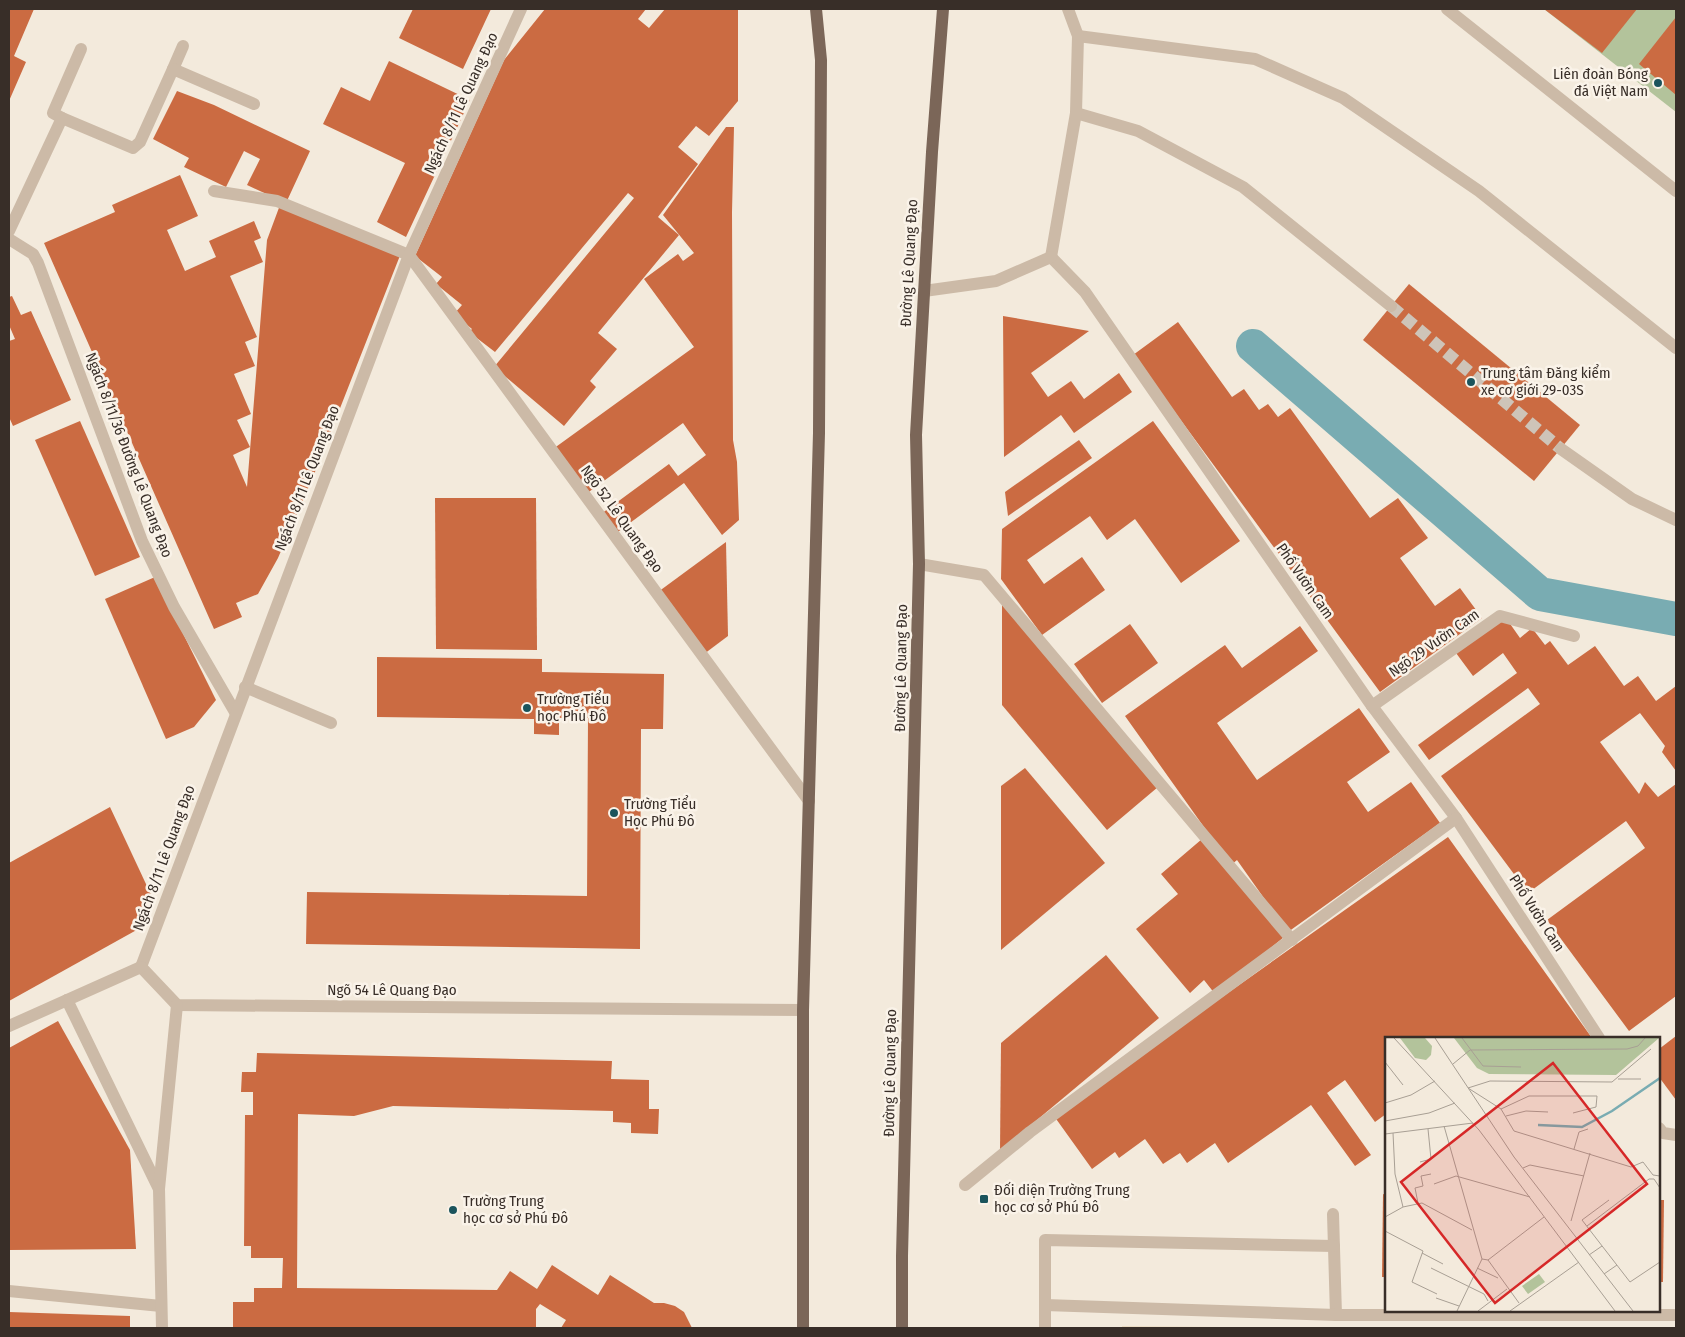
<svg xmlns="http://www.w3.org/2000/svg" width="1685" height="1337" font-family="'Fira Sans Condensed',sans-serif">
  <rect width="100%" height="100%" fill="#f3eadc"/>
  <polygon fill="#b3c39b" points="1544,9 1676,9 1676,112"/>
  <polygon fill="#ecdcc2" points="1122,1326 1336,1328 1341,1328 1122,1328"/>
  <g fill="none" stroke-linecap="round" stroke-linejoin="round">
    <polyline stroke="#79acb2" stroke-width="34" points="1253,346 1540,594 1676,619"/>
  </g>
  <g fill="#cb6b42">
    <polygon points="9,9 34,9 14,56 26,62 9,101"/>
    <polygon points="413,9 491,9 463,69 399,38"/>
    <polygon points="545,9 646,9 638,19 649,28 665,9 738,9 738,101 709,136 696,126 678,147 698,164 658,217 679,235 598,333 617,349 590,381 596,387 564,426 494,367 634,198 628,193 495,352 469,332 472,329 454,314 462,305 436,284 442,277 415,256 504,60"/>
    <polygon points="1544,9 1637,9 1602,53"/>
    <polygon points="1676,17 1676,95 1639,64"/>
    <polygon points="389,61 470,100 406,237 377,222 405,163 323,124 341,87 370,101"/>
    <polygon points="177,91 214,105 310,151 286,203 247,185 260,159 244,151 226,187 184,167 189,158 153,139"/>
    <polygon points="726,127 734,127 732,212 733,440 737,462 739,520 722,535 684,483 615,534 601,514 669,464 678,476 706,455 697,443 683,423 586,494 553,449 694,347 644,279 678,254 683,261 694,253 663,215"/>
    <polygon points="180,175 198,216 167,230 185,271 216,257 209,241 254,221 261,238 254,241 263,262 230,276 257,337 245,342 255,366 234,374 251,414 237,420 250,447 233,455 247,487 267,240 280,205 401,253 313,477 278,558 258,594 236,603 242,617 214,629 44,243 115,212 112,205"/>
    <polygon points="1409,284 1580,425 1534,481 1363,340"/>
    <polygon points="12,296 21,315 31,311 71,400 13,426 9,417 9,341 15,339 9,325 9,297"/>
    <polygon points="1003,316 1089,331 1031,373 1048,397 1071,381 1084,399 1119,373 1132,392 1074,433 1061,415 1004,457"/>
    <polygon points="1178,322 1232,397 1244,389 1259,410 1268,404 1278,417 1290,408 1370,518 1398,498 1428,538 1400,558 1435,606 1460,588 1482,618 1380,692 1133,355"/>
    <polygon points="80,421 140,557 95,576 35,440"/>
    <polygon points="1153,421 1240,541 1181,583 1135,519 1107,540 1090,516 1027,560 1044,584 1082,557 1105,590 1042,635 1001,579 1002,529"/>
    <polygon points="1079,440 1092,458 1008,516 1005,492"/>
    <polygon points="435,498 536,498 537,650 436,649"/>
    <polygon points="726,542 728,636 704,654 658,592"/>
    <polygon points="155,577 216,700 194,727 166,739 105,599"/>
    <polygon points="1002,603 1158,787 1107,830 1002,705"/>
    <polygon points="1506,618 1520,638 1532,628 1545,645 1550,641 1568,665 1595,646 1624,686 1638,676 1656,701 1676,686 1676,771 1662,752 1665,746 1640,713 1600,742 1639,794 1645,782 1658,797 1676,784 1676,996 1629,1031 1547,920 1645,848 1626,821 1528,893 1441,776 1540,704 1528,688 1429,760 1418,745 1517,673 1503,653 1473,676 1456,653"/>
    <polygon points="1130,624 1158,663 1102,703 1074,664"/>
    <polygon points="1300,626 1318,651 1217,723 1257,780 1359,708 1390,752 1347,782 1368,812 1411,782 1440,823 1288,932 1237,860 1231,865 1125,716 1225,645 1242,668"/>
    <polygon points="377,657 542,659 542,672 664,674 663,729 641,729 640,949 306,944 307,892 587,896 588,718 559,718 559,735 534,734 534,719 377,717"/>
    <polygon points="1025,768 1105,863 1001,950 1001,786"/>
    <polygon points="110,807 153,899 142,927 9,1001 9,863"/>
    <polygon points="1448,837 1592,1038 1386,1038 1386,1114 1375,1122 1345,1080 1327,1093 1371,1155 1355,1166 1311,1105 1228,1163 1215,1143 1187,1163 1180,1153 1163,1164 1145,1139 1119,1158 1115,1152 1092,1169 1054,1116"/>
    <polygon points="1202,839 1284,937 1215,994 1204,980 1190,993 1136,929 1178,894 1161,874"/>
    <polygon points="1106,955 1159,1018 1000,1151 1001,1043"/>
    <polygon points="58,1021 130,1150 136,1249 9,1250 9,1048"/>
    <polygon points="1676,1036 1676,1100 1659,1077 1659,1049"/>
    <polygon points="257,1053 612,1061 611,1079 649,1080 649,1109 659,1109 658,1134 631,1133 631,1123 613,1122 613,1111 393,1106 354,1116 298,1114 297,1288 497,1290 510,1271 537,1289 552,1265 598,1295 610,1275 654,1303 664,1303 675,1306 684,1312 692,1328 561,1328 566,1320 540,1304 536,1309 536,1328 233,1328 233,1302 254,1302 254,1288 282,1288 283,1258 251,1258 251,1246 244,1246 245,1115 253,1115 253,1092 241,1092 242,1072 256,1072"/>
    <polygon points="1383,1194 1386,1195 1386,1277 1382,1277"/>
    <polygon points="1659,1200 1664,1200 1663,1282 1659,1282"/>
    <polygon points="9,1312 130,1316 130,1328 9,1328"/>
  </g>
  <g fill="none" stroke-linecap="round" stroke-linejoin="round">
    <polyline stroke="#cec4b8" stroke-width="12" stroke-dasharray="12 6" stroke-linecap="butt" points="1391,306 1561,449"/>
    <g stroke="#ccbaa7" stroke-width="12">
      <polyline points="1447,9 1676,191"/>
      <polyline points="1078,36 1255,59 1343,98 1479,191 1676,348"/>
      <polyline points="173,69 183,46"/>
      <polyline points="1076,113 1138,131 1243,187 1391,306"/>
      <polyline points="62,118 53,113 81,49"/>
      <polyline points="214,191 277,201 409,255"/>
      <polyline points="9,231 62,118 133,148 140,142 173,69 254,104"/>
      <polyline points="9,239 33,254 38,263 142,541 174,607 235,712"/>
      <polyline points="409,255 809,801"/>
      <polyline points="1051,257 1085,292 1372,706 1456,818 1599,1038"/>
      <polyline points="1051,257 1076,113 1078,36 1068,9"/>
      <polyline points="924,291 996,281 1051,257"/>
      <polyline points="1561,449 1632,499 1676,520"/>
      <polyline points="919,564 984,575 1292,940"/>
      <polyline points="245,687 331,723"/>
      <polyline points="1372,706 1500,616 1574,636"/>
      <polyline points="141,967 409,255 521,9"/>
      <polyline points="141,967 177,1005 803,1010"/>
      <polyline points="67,1000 159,1189"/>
      <polyline points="9,1026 141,967"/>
      <polyline points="1659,1128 1663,1133 1676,1135"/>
      <polyline points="965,1185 1030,1132 1456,818"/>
      <polyline points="1333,1214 1336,1315"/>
      <polyline points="9,1291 161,1306"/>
      <polyline points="1045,1305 1336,1315 1676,1315"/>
      <polyline points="162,1328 159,1189 177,1005"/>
      <polyline points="1045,1328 1045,1240 1334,1246"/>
    </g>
    <g stroke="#7b6658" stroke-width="12">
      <polyline points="803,1328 803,1010 819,433 821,60 816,9"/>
      <polyline points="902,1328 902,1256 919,564 916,435 932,152 943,9"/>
    </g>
  </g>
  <g fill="#1b545c" stroke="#faf3e9" stroke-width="2">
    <circle cx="1658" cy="83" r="5"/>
    <circle cx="1471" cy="382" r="5"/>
    <circle cx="527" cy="708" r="5"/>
    <circle cx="614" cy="813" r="5"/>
    <rect x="979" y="1194" width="10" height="10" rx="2.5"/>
    <circle cx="453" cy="1210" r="5"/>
  </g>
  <g text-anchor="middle" stroke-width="5" stroke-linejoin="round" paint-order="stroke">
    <g font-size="15" fill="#382e28" stroke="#faf3e9" text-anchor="start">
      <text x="1648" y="79" text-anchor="end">Liên đoàn Bóng<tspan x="1648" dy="17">đá Việt Nam</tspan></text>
      <text x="1481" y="378">Trung tâm Đăng kiểm<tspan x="1481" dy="17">xe cơ giới 29-03S</tspan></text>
      <text x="537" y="704">Trường Tiểu<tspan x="537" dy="17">học Phú Đô</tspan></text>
      <text x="624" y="809">Trường Tiểu<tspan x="624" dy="17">Học Phú Đô</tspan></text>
      <text x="994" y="1195">Đối diện Trường Trung<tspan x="994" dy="17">học cơ sở Phú Đô</tspan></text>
      <text x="463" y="1206">Trường Trung<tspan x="463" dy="17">học cơ sở Phú Đô</tspan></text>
    </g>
    <g font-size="15" fill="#382e28" stroke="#faf3e9">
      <text transform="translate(461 103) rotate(-65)" y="5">Ngách 8/11 Lê Quang Đạo</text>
      <text transform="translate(909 263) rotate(-87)" y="5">Đường Lê Quang Đạo</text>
      <text transform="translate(129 455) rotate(69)" y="5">Ngách 8/11/36 Đường Lê Quang Đạo</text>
      <text transform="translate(307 478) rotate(-69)" y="5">Ngách 8/11 Lê Quang Đạo</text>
      <text transform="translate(622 519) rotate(54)" y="5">Ngõ 52 Lê Quang Đạo</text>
      <text transform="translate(1305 581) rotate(55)" y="5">Phố Vườn Cam</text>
      <text transform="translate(1434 643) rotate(-35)" y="5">Ngõ 29 Vườn Cam</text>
      <text transform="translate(901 668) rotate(-89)" y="5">Đường Lê Quang Đạo</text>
      <text transform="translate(164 858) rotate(-70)" y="5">Ngách 8/11 Lê Quang Đạo</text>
      <text transform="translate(1537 913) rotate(57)" y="5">Phố Vườn Cam</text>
      <text x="392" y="995">Ngõ 54 Lê Quang Đạo</text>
      <text transform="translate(890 1073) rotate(-89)" y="5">Đường Lê Quang Đạo</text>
    </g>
  </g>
  <g transform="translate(1385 1037)">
    <rect width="275" height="275" fill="#f3eadc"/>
    <path d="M15 1H40L47 9 46 18 41 23 30 21ZM69 1H274L231 38 104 37 92 31ZM154 237 160 245 143 257 137 249Z" fill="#b3c39b"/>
    <path fill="none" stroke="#79acb2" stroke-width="2.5" d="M153 88 197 90 227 74 275 41"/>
    <path fill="none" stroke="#a89f94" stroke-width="1" d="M9 1 94 93 230 274M50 1 129 120 248 274M77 1 98 29 136 30M0 25 18 48M68 27 85 13 242 12 253 9 260 1M233 42H256M0 66 26 58 50 44M116 72 144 59H212L211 70 188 76M121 79 141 74 163 75M0 84 44 76 70 66M59 89 97 222M129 94 116 72 83 51 105 44 227 45 266 12M129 94 246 130 258 125 268 138 275 139M8 96 10 137 18 170M0 97 88 86M189 112 194 95 203 92M35 125 46 122 43 92M138 131 145 128 199 139M71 139 145 160M49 147 71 139M224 163 197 183 245 245 275 225M33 166 30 151 38 149 36 139 46 137M0 180 18 170 37 166 87 193M186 184 205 116M202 189 264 142H269L275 151M0 194 38 214 27 245 52 257M37 216 58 227M204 218 217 209M97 222 103 223 159 180M103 223 134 266M46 231 99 257 103 264M92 231 113 241M219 237 232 228M51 261 74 269M72 274 97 222M93 274 122 252M125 274 194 225"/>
    <path fill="#d62828" fill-opacity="0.15" stroke="#d62828" stroke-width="2.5" d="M168 26 262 147 110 266 16 145Z"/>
    <rect width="275" height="275" fill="none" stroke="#382e28" stroke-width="2.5"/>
  </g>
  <rect width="1685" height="1337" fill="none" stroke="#382e28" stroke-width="20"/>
</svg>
